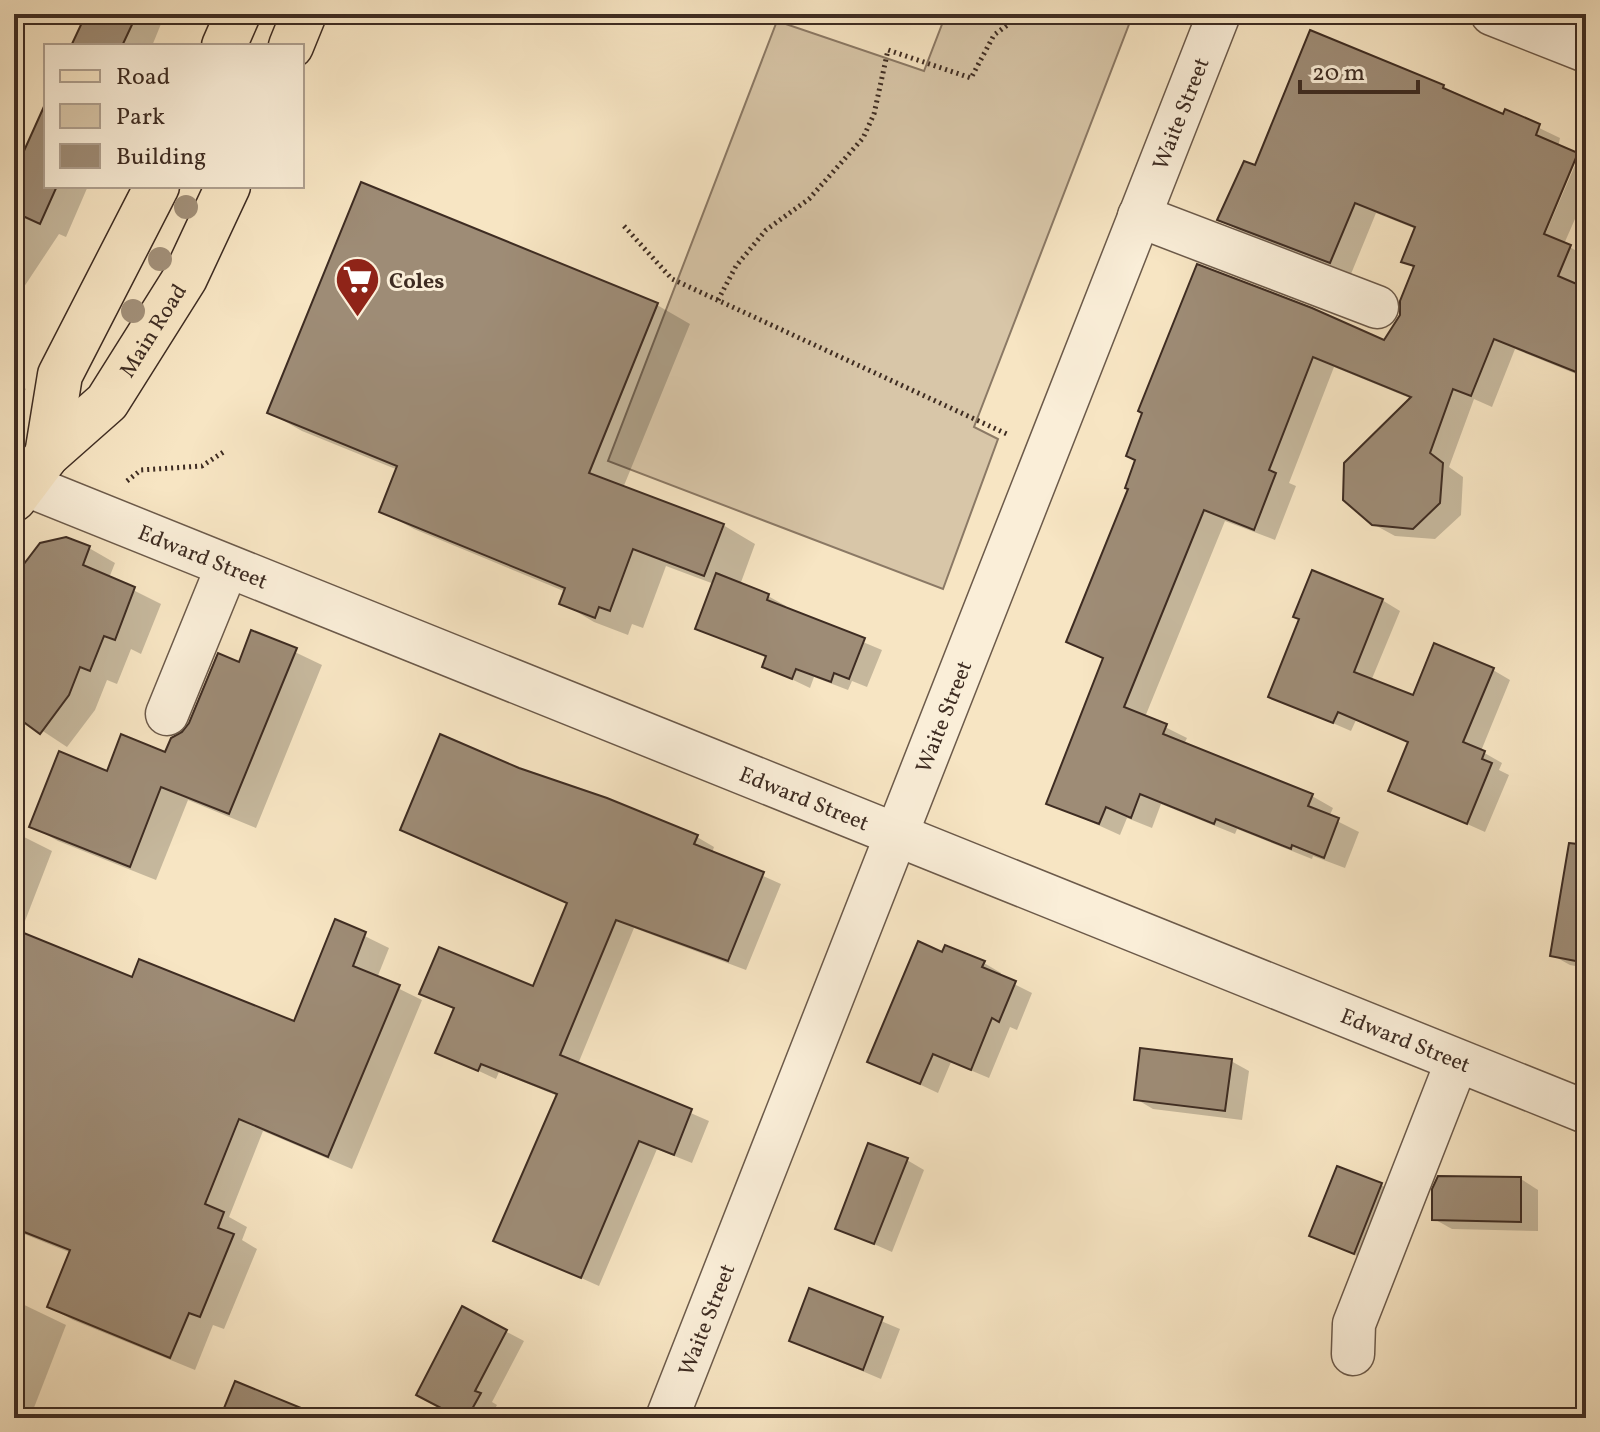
<svg xmlns="http://www.w3.org/2000/svg" width="1600" height="1432" font-family="Vollkorn,serif">
  <rect width="100%" height="100%" fill="#f7e5c3"/>
  <filter id="stains"><feTurbulence type="fractalNoise" baseFrequency=".0025" numOctaves="4"/><feColorMatrix values="0 0 0 0 .2 0 0 0 0 .09 0 0 0 0 .02 0 0 0 .5 -.17"/></filter>
  <radialGradient id="worn" r=".72"><stop offset=".6" stop-color="#630" stop-opacity="0"/><stop offset="1" stop-color="#630" stop-opacity=".3"/></radialGradient>
  <polygon fill="#d8c6a8" stroke="#8b7965" stroke-width="2" points="946,14 1133,14 974,427 998,439 943,589 608,461 777,21 924,71"/>
  <g fill="#0003">
    <polygon points="88,14 165,14 152,46 73,46"/>
    <polygon points="1311,33 1444,87 1504,116 1506,112 1560,138 1538,242 1541,244 1579,156 1586,160 1586,194 1564,244 1586,256 1586,268 1578,287 1586,290 1586,378 1515,349 1492,407 1474,399 1449,467 1463,477 1461,515 1435,539 1395,536 1373,524 1412,399 1334,367 1289,483 1296,486 1275,540 1225,521 1145,717 1187,738 1184,744 1312,796 1333,808 1329,817 1359,832 1345,868 1313,856 1312,859 1237,829 1235,834 1161,804 1152,828 1127,818 1120,835 1049,803 1105,660 1068,641 1131,489 1145,413 1198,267 1385,343 1401,317 1415,268 1404,261 1416,229 1376,213 1351,274 1240,231 1219,219 1256,168"/>
    <polygon points="46,107 46,186 88,186 66,237 59,234 14,302 14,178"/>
    <polygon points="362,185 657,305 690,324 623,488 723,525 755,544 740,585 768,596 786,606 784,609 882,650 867,687 852,681 848,690 814,677 810,688 764,666 767,658 697,628 714,584 666,566 643,628 632,624 628,635 594,622 562,603 566,592 414,529 381,511 398,470 302,431 270,413"/>
    <polygon points="14,381 26,389 14,408"/>
    <polygon points="89,548 115,563 109,578 161,604 141,654 131,649 117,684 107,680 95,710 67,747 14,712 14,580"/>
    <polygon points="1382,600 1400,611 1371,681 1414,697 1493,670 1510,680 1481,751 1502,763 1499,770 1509,775 1485,832 1391,790 1410,743 1356,720 1351,731 1270,696"/>
    <polygon points="253,632 322,665 256,828 188,800 156,880 58,841 31,826 108,773 166,754 240,664"/>
    <polygon points="518,770 697,837 714,847 712,853 781,884 746,970 634,928 578,1064 709,1121 692,1163 657,1149 599,1286 496,1240 558,1096 499,1072 496,1079 438,1052 456,1010 421,993 534,989 569,904 402,829"/>
    <polygon points="14,832 52,851 20,934 133,980 295,1024 336,922 389,948 377,978 422,1000 352,1169 263,1131 229,1217 247,1227 242,1240 257,1249 224,1329 213,1325 195,1370 73,1320 49,1307 71,1253 14,1230"/>
    <polygon points="1586,853 1586,968 1570,965 1552,955"/>
    <polygon points="946,947 984,963 1001,973 1000,977 1032,993 1017,1030 1010,1027 989,1078 951,1062 938,1093 870,1061"/>
    <polygon points="1231,1061 1249,1071 1242,1120 1153,1109 1136,1099"/>
    <polygon points="907,1160 924,1170 892,1252 837,1228"/>
    <polygon points="1521,1179 1538,1190 1538,1231 1452,1229 1434,1219"/>
    <polygon points="1381,1185 1399,1195 1372,1263 1312,1235"/>
    <polygon points="810,1291 900,1329 881,1379 791,1341"/>
    <polygon points="14,1300 66,1325 30,1418 14,1418"/>
    <polygon points="463,1309 524,1341 492,1402 497,1405 490,1418 463,1418"/>
  </g>
  <g fill="#9e8c76" stroke="#3e2c22" stroke-width="2">
    <polygon points="86,14 137,14 122,46 71,46"/>
    <polygon points="1310,30 1444,85 1443,88 1503,114 1505,109 1540,124 1536,135 1578,153 1544,234 1571,245 1558,276 1586,288 1586,376 1494,339 1471,396 1453,389 1430,453 1443,463 1440,503 1413,529 1372,525 1343,500 1344,463 1411,397 1313,357 1269,470 1276,473 1254,530 1204,510 1124,707 1167,724 1163,734 1313,794 1308,806 1339,818 1324,858 1292,845 1291,849 1216,819 1214,824 1140,794 1131,818 1106,807 1099,824 1046,804 1103,658 1066,642 1128,489 1125,488 1135,460 1126,456 1142,413 1138,411 1197,264 1312,308 1384,340 1400,315 1400,301 1414,266 1401,262 1415,227 1355,203 1330,263 1217,220 1244,161 1255,165"/>
    <polygon points="46,102 46,186 57,186 40,224 14,212 14,173"/>
    <polygon points="361,182 658,303 589,473 724,524 704,576 633,549 610,611 599,607 595,618 559,604 565,588 379,512 397,466 267,413"/>
    <polygon points="66,537 90,546 83,565 135,587 115,640 104,636 90,671 80,667 69,695 40,734 14,715 14,577 40,543"/>
    <polygon points="1312,570 1383,599 1354,672 1413,695 1434,643 1494,668 1463,742 1485,751 1482,759 1492,763 1467,824 1388,791 1408,742 1338,712 1333,723 1268,697 1299,619 1293,617"/>
    <polygon points="716,573 769,594 767,600 865,638 849,679 834,673 831,682 796,669 792,679 762,667 766,656 695,629"/>
    <polygon points="251,630 297,648 229,814 161,787 130,867 29,827 59,751 107,771 121,734 165,752 171,738 182,732 189,723 218,653 239,662"/>
    <polygon points="440,734 519,768 607,798 698,835 694,844 764,872 728,961 616,920 560,1055 692,1109 674,1155 639,1141 581,1278 493,1241 557,1094 481,1064 478,1071 435,1053 454,1008 419,994 439,947 533,986 567,903 400,830"/>
    <polygon points="1569,843 1586,845 1586,963 1550,956"/>
    <polygon points="335,919 366,932 353,966 400,985 328,1157 239,1119 205,1204 224,1212 218,1228 234,1234 200,1317 189,1313 170,1358 47,1307 70,1250 14,1228 14,929 132,977 139,959 294,1021"/>
    <polygon points="918,941 942,952 945,945 985,961 982,967 1016,981 999,1022 992,1018 971,1070 933,1054 920,1084 867,1062"/>
    <polygon points="1140,1048 1232,1059 1225,1111 1134,1100"/>
    <polygon points="868,1143 908,1158 874,1244 835,1229"/>
    <polygon points="1337,1166 1382,1183 1354,1254 1309,1236"/>
    <polygon points="1438,1176 1521,1177 1521,1222 1432,1220 1432,1189"/>
    <polygon points="809,1288 883,1317 863,1370 789,1341"/>
    <polygon points="462,1306 507,1330 475,1391 481,1393 467,1418 460,1418 416,1395"/>
    <polygon points="235,1381 323,1417 323,1418 220,1418"/>
  </g>
  <g fill="none" stroke-linecap="round" stroke-linejoin="round">
    <defs>
      <g id="minor">
        <polyline points="1492,14 1586,51"/>
        <polyline points="1139,216 1377,307"/>
        <path id="s1" d="M14 480 1586 1112"/>
        <polyline points="167,714 227,567"/>
        <polyline points="1353,1354 1354,1324 1457,1061"/>
        <path id="s2" d="M667 1418 1219 14"/>
      </g>
      <g id="major">
        <polyline points="224,46 238,14"/>
        <polyline points="291,46 304,14"/>
        <polyline points="47,455 60,375 157,186"/>
        <path id="s3" d="M14 499 47 455 107 402 185 278 228 186"/>
      </g>
    </defs>
    <use href="#minor" stroke="#6c5a4a" stroke-width="45"/>
    <use href="#major" stroke="#3e2c22" stroke-width="47"/>
    <g stroke="#3e2c22" stroke-width="5" stroke-dasharray="2 4" stroke-linecap="butt">
      <polyline points="624,226 672,279 1009,435"/>
      <polyline points="718,300 736,266 766,230 809,199 863,138 874,114 888,50 971,78 994,35 1022,14"/>
      <polyline points="127,481 141,470 202,466 225,451"/>
    </g>
    <use href="#minor" stroke="#faeed8" stroke-width="42"/>
    <use href="#major" stroke="#f7e5c3" stroke-width="44"/>
  </g>
  <g fill="#a29079">
    <circle cx="186" cy="207" r="12"/>
    <circle cx="160" cy="259" r="12"/>
    <circle cx="133" cy="311" r="12"/>
  </g>
  <defs>
    <symbol id="supermarket-pin" viewBox="-11 -11 22 30"><path d="M0 17L-7.5 6A9.5 9.5 0 1 1 7.5 6Z" fill="#8f2418" stroke="#faeed8"/><path d="M-6-5.5h2.5l.6 2H6L4.5 2H-2.5L-4.4-4H-6ZM-1.5 3.2a1.3 1.3 0 1 0 .1 0ZM3 3.2a1.3 1.3 0 1 0 .1 0Z" fill="#fff"/></symbol>
  </defs>
  <g fill-rule="evenodd">
    <use href="#supermarket-pin" x="332" y="254" width="51" height="69"/>
  </g>
  <g text-anchor="middle" stroke-width="6" stroke-linejoin="round" paint-order="stroke">
    <g font-size="22" fill="#3e2c22" stroke="#faeed8">
      <text dy="8" stroke="none"><textPath href="#s2" startOffset="1402">Waite Street</textPath></text>
      <text dy="8" stroke="none"><textPath href="#s3" startOffset="220">Main Road</textPath></text>
      <text dy="8" stroke="none"><textPath href="#s1" startOffset="204">Edward Street</textPath></text>
      <text dy="8" stroke="none"><textPath href="#s2" startOffset="754">Waite Street</textPath></text>
      <text dy="8" stroke="none"><textPath href="#s1" startOffset="852">Edward Street</textPath></text>
      <text dy="8" stroke="none"><textPath href="#s1" startOffset="1500">Edward Street</textPath></text>
      <text dy="8" stroke="none"><textPath href="#s2" startOffset="106">Waite Street</textPath></text>
    </g>
    <g font-size="22" font-weight="bold" fill="#3e2c22" stroke="#faeed8" text-anchor="start">
      <text x="389" y="288">Coles</text>
    </g>
  </g>
  <rect width="1600" height="1432" fill="none" stroke="#f7e5c3" stroke-width="48"/>
  <rect x="16" y="16" width="1568" height="1400" fill="none" stroke="#3e2c22" stroke-width="4"/>
  <rect x="24" y="24" width="1552" height="1384" fill="none" stroke="#3e2c22" stroke-width="2"/>
  <rect x="44" y="44" width="260" height="144" fill="#faeed8" stroke="#afa08f" stroke-width="2"/>
  <rect x="60" y="70" width="40" height="12" fill="#f7e5c3" stroke="#afa08f" stroke-width="2"/>
  <text x="116" y="84" font-size="24" fill="#3e2c22">Road</text>
  <rect x="60" y="104" width="40" height="24" fill="#d8c6a8" stroke="#afa08f" stroke-width="2"/>
  <text x="116" y="124" font-size="24" fill="#3e2c22">Park</text>
  <rect x="60" y="144" width="40" height="24" fill="#9e8c76" stroke="#afa08f" stroke-width="2"/>
  <text x="116" y="164" font-size="24" fill="#3e2c22">Building</text>
  <path d="M1300 80v12h118v-12" fill="none" stroke="#3e2c22" stroke-width="4"/>
  <text x="1312" y="80" font-size="24" fill="#3e2c22" stroke="#faeed8" stroke-width="6" paint-order="stroke">20 m</text>
  <rect width="100%" height="100%" filter="url(#stains)"/>
  <rect width="100%" height="100%" fill="url(#worn)"/>
</svg>
